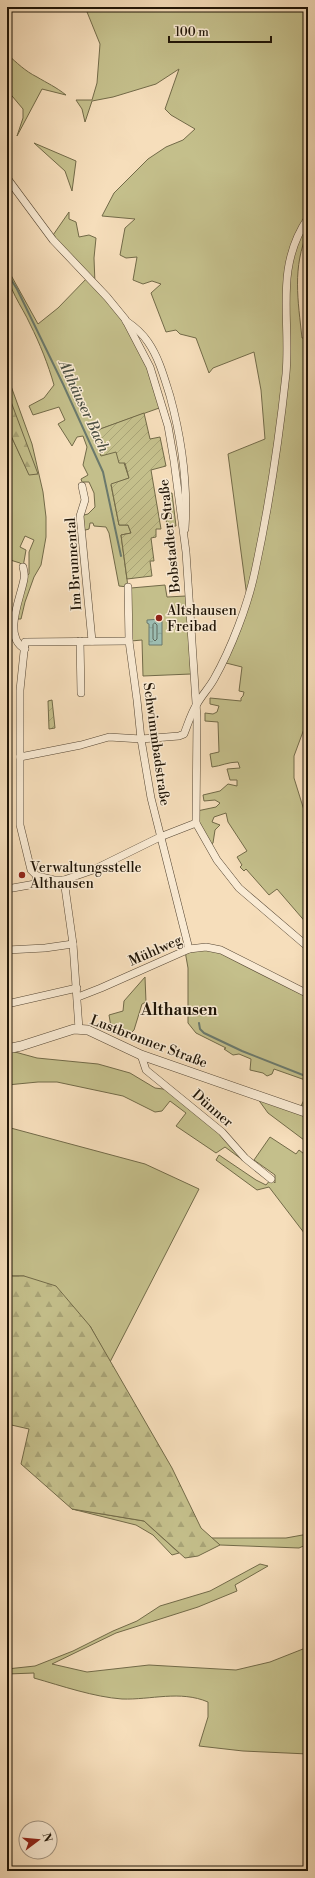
<svg xmlns="http://www.w3.org/2000/svg" width="315" height="1878" font-family="'Libre Bodoni',serif">
  <defs>
    <pattern id="forest-firs" width="22" height="20" patternUnits="userSpaceOnUse"><rect width="22" height="20" fill="#c4bf8b"/><path d="M5 1l3.5 6h-7zM16 11l3.5 6h-7z" fill="#a8a376"/></pattern>
    <pattern id="garden-furrows" width="10" height="10" patternUnits="userSpaceOnUse"><rect width="10" height="10" fill="#c4bf8b"/><path d="M-1 1l2-2M0 10L10 0M9 11l2-2" fill="none" stroke="#a8a376"/></pattern>
    <pattern id="water-ripples" width="26" height="14" patternUnits="userSpaceOnUse"><rect width="26" height="14" fill="#9dbcb0"/><path d="M2 4q2-2 4 0t4 0M15 11q2-2 4 0t4 0" fill="none" stroke="#87a196"/></pattern>
  </defs>
  <rect width="100%" height="100%" fill="#f6debb"/>
  <filter id="stains"><feTurbulence type="fractalNoise" baseFrequency=".005" numOctaves="4"/><feColorMatrix values="0 0 0 0 .2 0 0 0 0 .09 0 0 0 0 .02 0 0 0 .5 -.17"/></filter>
  <radialGradient id="worn" r=".72"><stop offset=".6" stop-color="#630" stop-opacity="0"/><stop offset="1" stop-color="#630" stop-opacity=".3"/></radialGradient>
  <g fill="#c4bf8b" stroke="#726a48">
    <path d="M85 7H308V231C292 268 298 300 302 338H308V718L294 756V778L303 807 308 818V839L303 842 308 854V925L277 889 269 895 246 869 244 871 240 867 242 865 237 857 247 851 228 822 226 813 214 817 212 822 220 825 215 830 213 843 209 846 196 823 197 811 216 807 220 803 215 800 204 801 203 795 220 791 228 784 237 786V780H230L227 769 240 768 238 762C228 762 221 766 212 767L210 754 219 752 218 722 205 721V713L213 714 217 712 219 706 210 704V698L241 701V698L243 696 244 692 239 691 242 667 222 662 247 597 228 454 265 439 261 390 254 352 213 368 209 373 196 338 180 334 176 330 166 332 151 293 161 284 152 281 143 284 133 280 137 257 126 258 120 255 125 228 135 219 102 216 114 193 148 159 166 147 183 140 195 129 171 115 165 109 179 69 156 84 113 97 92 101 85 122 82 109 76 100H92L97 83 100 44Z"/>
    <path d="M7 54C17 63 25 71 37 77 47 83 56 87 66 95L42 89 17 136 23 118V109L7 90Z"/>
    <polygon points="34,143 76,161 72,191 65,171"/>
    <path d="M69 212V219L76 222 79 237 89 235 96 238 94 258 95 284 107 297 142 350 162 407 92 432 116 452 124 463 129 478 111 485 119 525H128L131 533 121 535 128 587 119 586 109 533 106 527 94 526 93 523H90L89 529 82 531 80 516 88 514 95 507 94 493 89 482H82L81 479 88 475 83 465 87 447 83 436 77 437 72 446 58 424 65 420 59 407 33 415 29 406 44 398 54 385C48 364 40 344 30 324 22 306 7 288 7 268L38 324 58 308 88 277 51 238Z"/>
    <polygon points="7,375 32,444 43,492 46,517 46,537 41,565 34,577 25,602 21,619 13,619 25,577 29,574 29,552 34,540 25,536 20,547 26,550 23,567 20,563 7,559 7,427 29,474 7,392"/>
    <polygon points="165,585 167,597 186,596 191,674 143,676 142,640 131,641 131,588"/>
    <polygon points="215,949 308,994 308,1081 274,1069 272,1074 267,1076 263,1073 250,1070 251,1059 239,1054 233,1055 224,1049 226,1048 196,1033 188,1023 188,968 185,951"/>
    <polygon points="145,977 146,1002 142,1004 134,1030 126,1038 112,1033 109,1015 123,1011 124,1001"/>
    <polygon points="7,1047 15,1052 37,1058 98,1064 130,1073 155,1088 171,1090 222,1132 245,1158 240,1158 225,1147 216,1153 176,1126 186,1113 170,1101 162,1111 155,1112 123,1096 57,1082 38,1082 7,1085"/>
    <polygon points="308,1092 308,1143 268,1113 255,1095 299,1110"/>
    <polygon points="7,1127 145,1164 199,1189 110,1362 90,1326 24,1276 7,1276"/>
    <polygon points="270,1137 296,1154 299,1150 308,1157 308,1238 269,1187 257,1190 216,1160 219,1155 256,1180 266,1185 271,1179 275,1183 275,1175 254,1160"/>
    <polygon points="72,1509 144,1521 179,1553 172,1555 153,1535 136,1525"/>
    <polygon points="308,1534 308,1544 299,1548 220,1545 211,1538 286,1538"/>
    <path d="M260 1564 268 1566 235 1585 237 1591 198 1607 116 1633 52 1664 87 1672 149 1665 236 1670 270 1662 308 1647V1754L243 1751 199 1746 208 1717V1702C180 1690 151 1700 122 1699 94 1697 62 1686 34 1678V1673L7 1674V1669L35 1666 73 1651 113 1631 137 1621 160 1606 210 1591Z"/>
  </g>
  <g fill="url(#forest-firs)" stroke="#726a48">
    <polygon points="7,391 38,474 29,475 7,427"/>
    <polygon points="7,1276 24,1276 56,1286 90,1326 172,1468 201,1528 220,1545 198,1556 185,1558 144,1521 72,1509 21,1464 29,1429 7,1424"/>
  </g>
  <g fill="url(#garden-furrows)" stroke="#726a48">
    <polygon points="144,413 150,439 160,437 166,466 151,470 161,529 156,529 156,537 151,538 154,561 150,561 152,576 127,579 121,535 131,533 128,525 119,525 111,484 129,478 125,463 119,463 116,452 101,456 92,432"/>
    <polygon points="172,493 176,526 167,527 163,494"/>
    <polygon points="52,700 55,728 49,729 48,701"/>
  </g>
  <polygon fill="url(#water-ripples)" stroke="#6b796c" points="162,619 162,645 149,645 149,624 147,623 147,620"/>
  <g fill="none" stroke-linecap="round" stroke-linejoin="round">
    <polygon stroke="#5e685b" stroke-width="1" points="155,623 157,625 157,639 155,641 153,639 153,625"/>
    <g stroke="#6b796c" stroke-width="2">
      <polyline points="7,273 17,289 63,384 103,472 121,556"/>
      <polyline points="199,1023 200,1029 204,1033 242,1051 308,1077"/>
    </g>
    <defs>
      <g id="minor">
        <polyline points="7,178 53,240 107,297 125,319 150,367 168,426 174,461 186,552 197,718 196,823 217,860 239,888 308,947"/>
        <path d="M126 321C135 327 142 333 148 342 159 358 164 377 170 396 182 440 188 483 185 529"/>
        <polyline points="82,486 85,500 80,516 92,641"/>
        <path d="M23 567C24 571 25 575 24 579 21 597 2 637 25 649"/>
        <polyline points="128,587 129,641 137,700 141,739 151,798 189,949"/>
        <polyline points="80,641 81,693"/>
        <polyline points="129,641 25,642 20,690 20,825 31,870 37,876 54,880 64,880 93,870 160,837 196,823"/>
        <path d="M20 757 81 745 109 737 141 739 179 736 184 734C188 724 191 713 197 704 202 695 209 688 214 679 231 649 248 605 255 571 269 506 279 440 286 374 291 318 274 268 308 218"/>
        <polyline points="64,880 73,944 79,1029"/>
        <polyline points="7,889 35,884 37,876"/>
        <polyline points="7,950 45,948 73,944"/>
        <polyline points="78,997 101,988 189,949 206,947 221,950 308,994"/>
        <polyline points="7,1004 77,988"/>
        <polyline points="141,1055 146,1070 222,1132 245,1158 271,1179"/>
      </g>
      <polyline id="tertiary" points="7,1049 21,1046 74,1029 88,1030 141,1055 308,1113"/>
    </defs>
    <use href="#minor" stroke="#554633" stroke-width="8"/>
    <use href="#tertiary" stroke="#554633" stroke-width="10"/>
    <use href="#minor" stroke="#f9ead3" stroke-width="7"/>
    <use href="#tertiary" stroke="#f9ead3" stroke-width="9"/>
  </g>
  <g fill="#8f2418" stroke="#f9ead3" stroke-width="1.5">
    <circle cx="159" cy="618" r="4"/>
    <circle cx="22" cy="875" r="4"/>
  </g>
  <g text-anchor="middle" stroke-width="3" stroke-linejoin="round" paint-order="stroke">
    <g font-size="14" fill="#1f1406" stroke="#f9ead3">
      <text transform="translate(169 536) rotate(-96)" y="5">Bobstadter Straße</text>
      <text transform="translate(73 564) rotate(-94)" y="5">Im Brunnental</text>
      <text transform="translate(157 744) rotate(82)" y="5">Schwimmbadstraße</text>
      <text transform="translate(155 950) rotate(-24)" y="5">Mühlweg</text>
      <text transform="translate(149 1041) rotate(21)" y="5">Lustbronner Straße</text>
      <text transform="translate(213 1108) rotate(41)" y="5">Dünner</text>
    </g>
    <g font-size="14" fill="#1f1406" stroke="#f9ead3" text-anchor="start">
      <text x="167" y="615">Altshausen<tspan x="167" dy="16">Freibad</tspan></text>
      <text x="30" y="872">Verwaltungsstelle<tspan x="30" dy="16">Althausen</tspan></text>
    </g>
    <g font-size="15" font-style="italic" fill="#4b4f42" stroke="#f9ead3">
      <text transform="translate(84 406) rotate(65)" y="5">Althäuser Bach</text>
    </g>
    <g font-size="16" font-weight="bold" fill="#1f1406" stroke="#f9ead3">
      <text x="179" y="1015">Althausen</text>
    </g>
  </g>
  <rect width="315" height="1878" fill="none" stroke="#f6debb" stroke-width="24"/>
  <rect x="8" y="8" width="299" height="1862" fill="none" stroke="#1f1406" stroke-width="2"/>
  <rect x="12" y="12" width="291" height="1854" fill="none" stroke="#1f1406"/>
  <g transform="translate(38 1840) rotate(74)"><circle r="19" fill="#f9ead3" stroke="#a29481"/>
  <path d="M0-3L7 15L0 10L-7 15Z" fill="#8f2418"/>
  <text y="-6" font-size="11" font-weight="bold" text-anchor="middle" fill="#1f1406">N</text>
  </g>
  <path d="M169 36v6h102v-6" fill="none" stroke="#1f1406" stroke-width="2"/>
  <text x="175" y="36" font-size="12" fill="#1f1406" stroke="#f9ead3" stroke-width="3" paint-order="stroke">100 m</text>
  <rect width="100%" height="100%" filter="url(#stains)"/>
  <rect width="100%" height="100%" fill="url(#worn)"/>
</svg>
